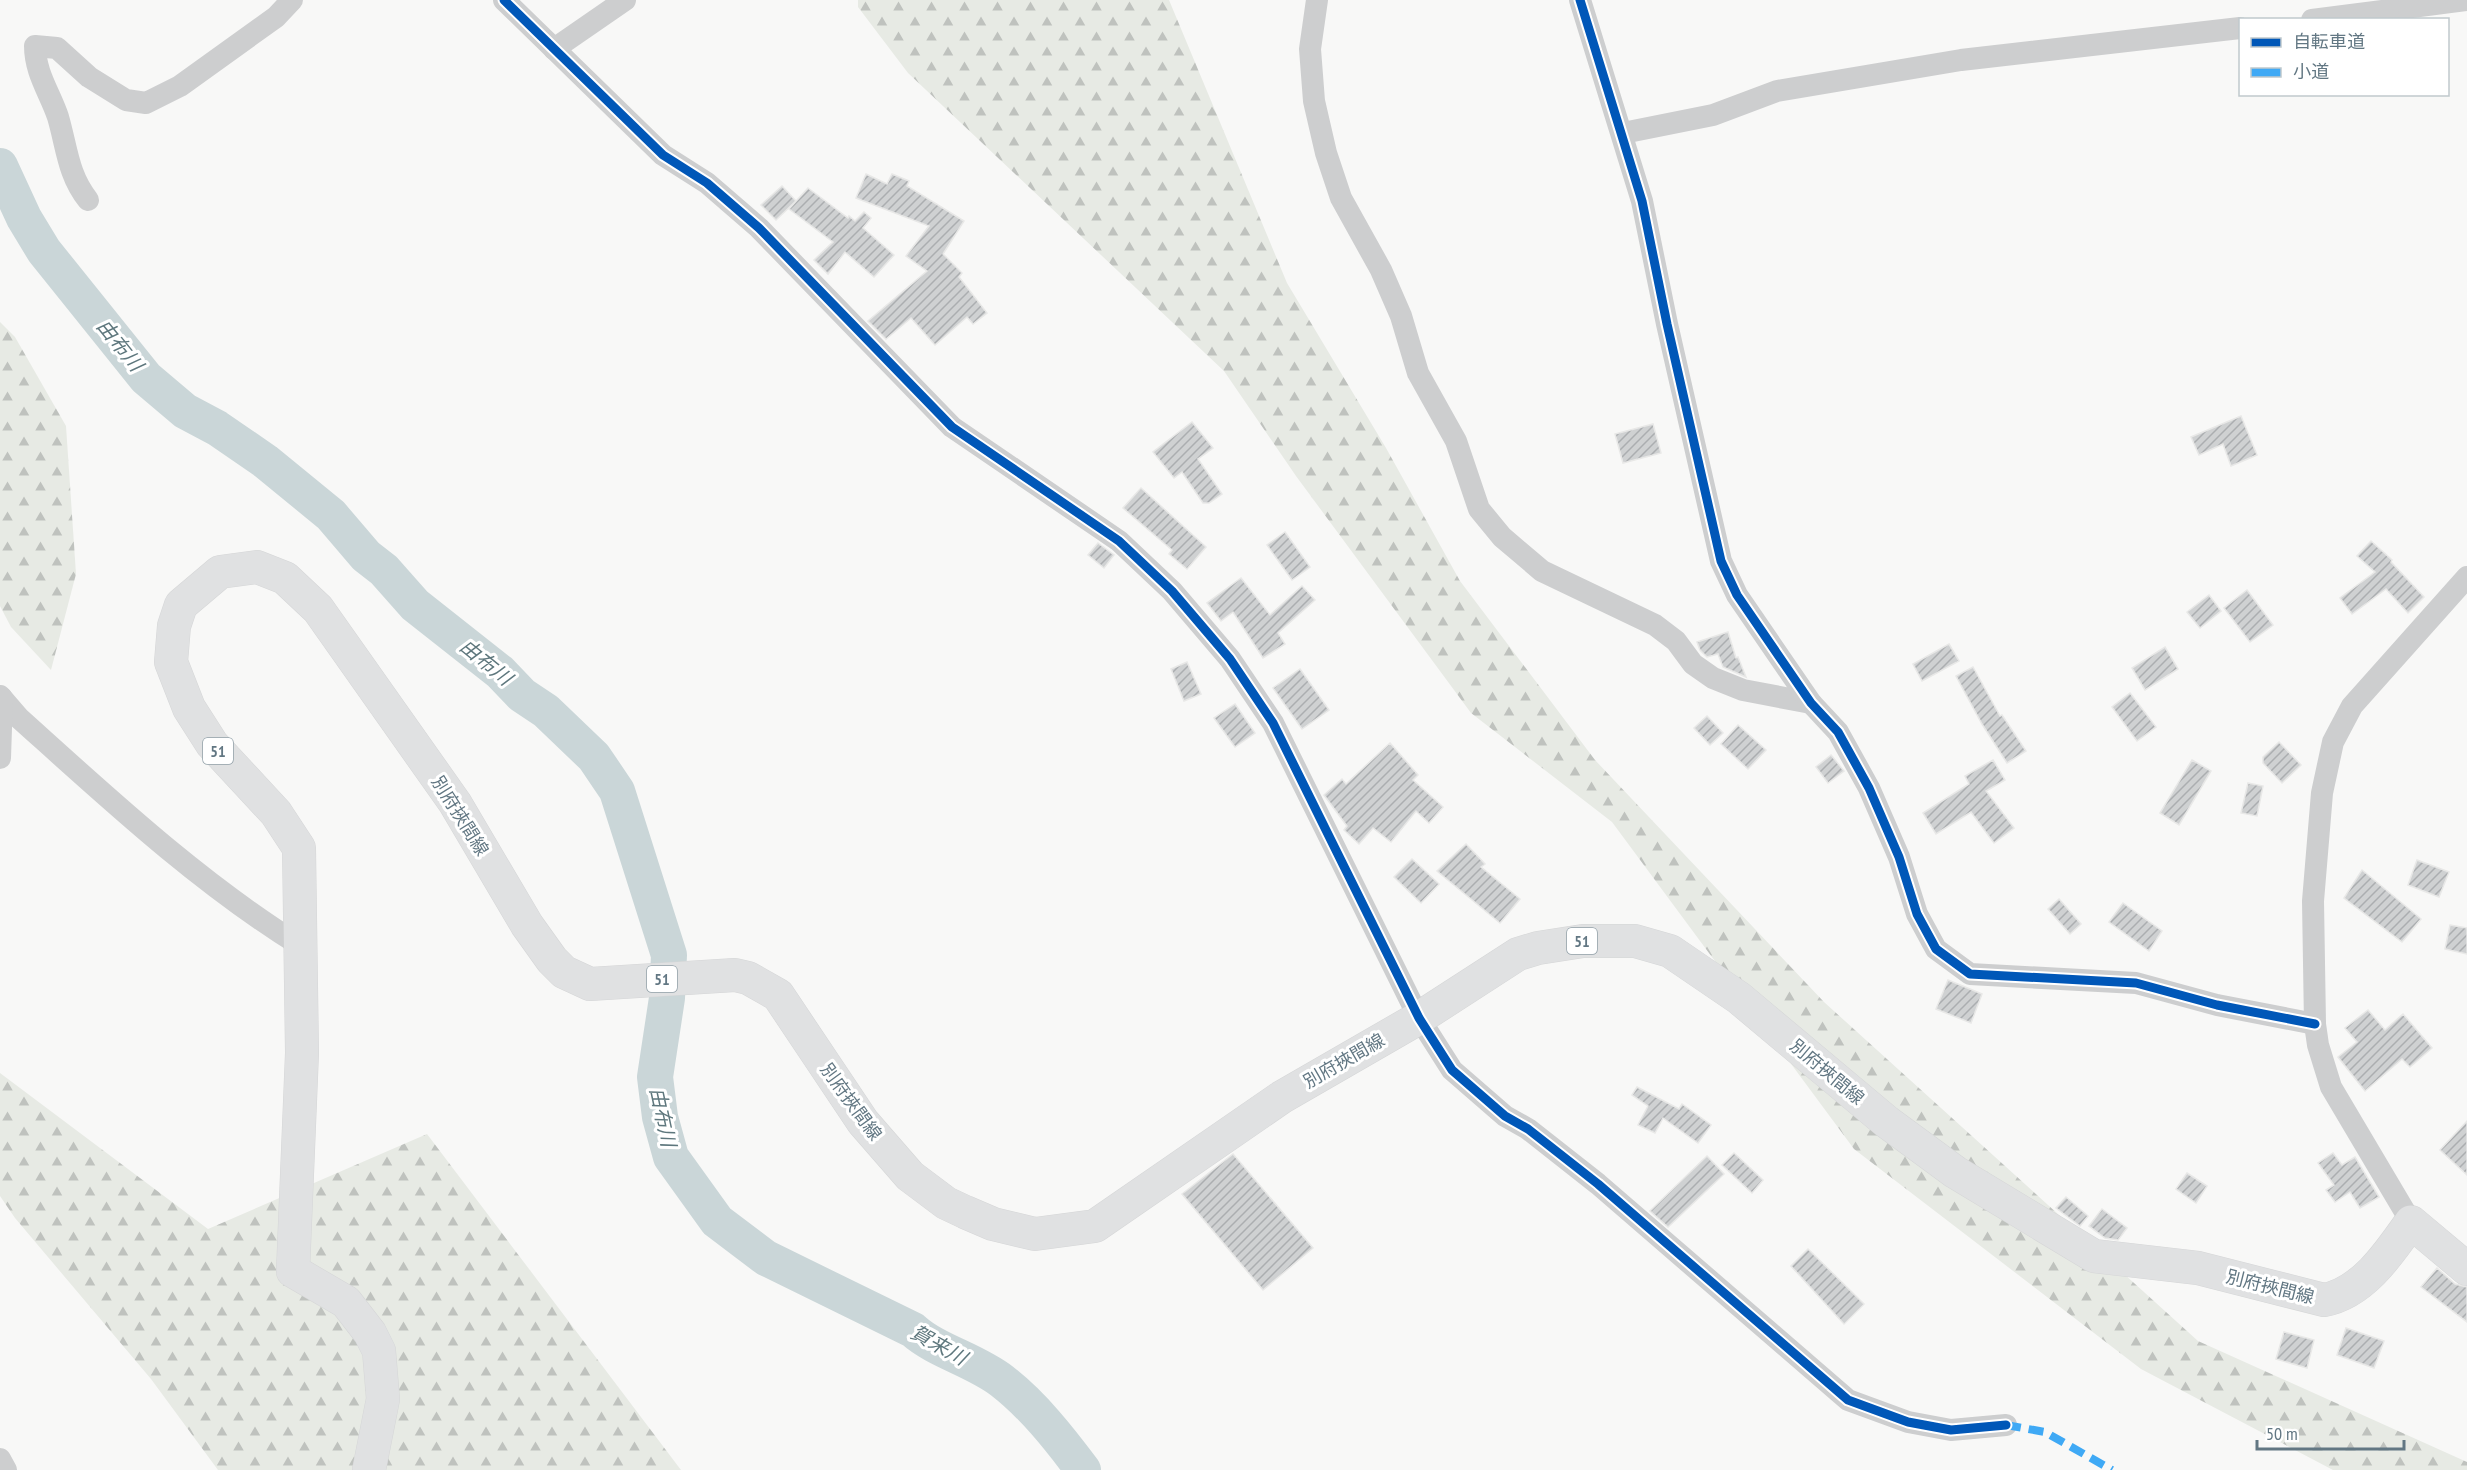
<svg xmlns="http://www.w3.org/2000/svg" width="2467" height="1470" font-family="'PT Sans Narrow','Noto Sans JP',sans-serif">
  <defs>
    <pattern id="forest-firs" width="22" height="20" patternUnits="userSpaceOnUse" patternTransform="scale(1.5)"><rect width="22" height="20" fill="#e7eae4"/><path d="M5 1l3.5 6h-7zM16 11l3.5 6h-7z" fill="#bfc2be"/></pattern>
    <pattern id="building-hatch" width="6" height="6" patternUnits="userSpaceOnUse" patternTransform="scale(1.5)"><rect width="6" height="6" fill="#cfd1d2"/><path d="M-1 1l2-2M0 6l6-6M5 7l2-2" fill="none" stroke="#abaeb0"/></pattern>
  </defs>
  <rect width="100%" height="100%" fill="#f8f8f7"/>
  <g fill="url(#forest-firs)">
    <polygon points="858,0 1169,0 1287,283 1386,448 1460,581 1595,760 1824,1002 2198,1341 2467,1462 2467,1470 2333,1470 2141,1369 1854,1149 1612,822 1471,713 1296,476 1224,371 908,73 858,7"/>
    <polygon points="0,322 15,337 66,426 76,574 51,670 11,627 0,606"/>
    <polygon points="0,1073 208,1229 427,1134 681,1470 218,1470 151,1379 15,1218 0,1196"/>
  </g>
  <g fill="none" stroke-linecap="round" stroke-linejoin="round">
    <path stroke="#cad6d8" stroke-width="36" d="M0 166 24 218 44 251 146 378 185 411 217 428 265 461 331 515 366 556 384 570 415 605 500 672 522 695 546 711 594 757 617 791 669 955 667 998 655 1077 660 1117 671 1157 717 1221 766 1258 913 1330C936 1351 975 1360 1002 1381 1033 1405 1059 1438 1083 1470"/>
  </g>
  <g fill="url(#building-hatch)" stroke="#e8e8e7" stroke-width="1.5">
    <polygon points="866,174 887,184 892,174 909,181 907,186 964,221 943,254 962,273 959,277 987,313 973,324 967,317 935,345 911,318 886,339 868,321 927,271 906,256 929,226 856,198"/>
    <polygon points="782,186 796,201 776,220 761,205"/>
    <polygon points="808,188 848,218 849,216 855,221 864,212 871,218 863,228 894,255 874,277 845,252 828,274 814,260 833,242 789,209"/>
    <polygon points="2241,416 2257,455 2231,466 2223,444 2199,455 2191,437"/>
    <polygon points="1192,422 1213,448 1198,459 1222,494 1209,503 1203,503 1182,472 1174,478 1153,452"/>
    <polygon points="1653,424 1661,453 1623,463 1615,434"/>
    <polygon points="1141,488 1206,547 1187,569 1169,554 1172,550 1123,508"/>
    <polygon points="1285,532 1310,567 1292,580 1267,545"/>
    <polygon points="2371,541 2392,560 2391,562 2424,597 2408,613 2386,589 2352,614 2340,598 2375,572 2357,556"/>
    <polygon points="1098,543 1114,555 1104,568 1088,555"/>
    <polygon points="1241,578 1270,615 1302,586 1315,600 1278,633 1285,644 1263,658 1233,612 1221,621 1207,603"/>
    <polygon points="2247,590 2273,625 2250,642 2224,608"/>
    <polygon points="2209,595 2221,611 2200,628 2187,612"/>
    <polygon points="1728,632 1736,658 1738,657 1746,677 1723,667 1718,654 1707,657 1700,650 1697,642"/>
    <polygon points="1949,644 1959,661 1922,681 1913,664"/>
    <polygon points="2165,647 2178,669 2145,690 2132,668"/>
    <polygon points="1187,662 1201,694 1184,701 1171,669"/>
    <polygon points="1973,667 2000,716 2002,715 2026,751 2007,763 1982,724 1956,676"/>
    <polygon points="1300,669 1329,710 1302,729 1273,688"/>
    <polygon points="2130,693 2156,727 2137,741 2112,707"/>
    <polygon points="1235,704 1255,733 1235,747 1214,718"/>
    <polygon points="1707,716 1723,733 1710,745 1694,728"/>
    <polygon points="1738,725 1766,750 1748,769 1721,744"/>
    <polygon points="2279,742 2301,765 2282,783 2263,763 2263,757"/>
    <polygon points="1390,743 1418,775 1413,780 1443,807 1429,823 1416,811 1391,842 1373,828 1359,844 1344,830 1347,826 1324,795 1342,779 1346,784"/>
    <polygon points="1831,755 1844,771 1828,783 1816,767"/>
    <polygon points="1993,760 2005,780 1986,791 2014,828 1994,843 1971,812 1936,834 1923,813 1969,784 1965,776"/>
    <polygon points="2192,760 2211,771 2179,825 2160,813"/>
    <polygon points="2248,783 2263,786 2257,816 2241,813"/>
    <polygon points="1466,844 1485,864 1481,867 1520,899 1500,923 1437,871"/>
    <polygon points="1412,859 1439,884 1421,903 1394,877"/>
    <polygon points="2417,860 2449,872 2439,897 2408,885"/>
    <polygon points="2362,870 2421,919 2402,942 2344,898"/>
    <polygon points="2059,899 2081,924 2070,934 2048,909"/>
    <polygon points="2123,903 2162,931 2149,951 2109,922"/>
    <polygon points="2450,925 2467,928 2467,954 2445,949"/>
    <polygon points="1948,980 1982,994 1971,1023 1936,1009"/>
    <polygon points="2368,1010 2385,1030 2403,1014 2432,1048 2410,1067 2402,1059 2365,1091 2338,1057 2357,1042 2345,1028"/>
    <polygon points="1637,1087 1679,1109 1682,1104 1711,1125 1698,1143 1663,1118 1655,1133 1638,1125 1648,1106 1632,1095"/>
    <polygon points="2467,1121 2467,1175 2440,1150"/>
    <polygon points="1734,1153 1763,1180 1752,1193 1722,1165"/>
    <polygon points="2333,1153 2342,1165 2355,1157 2379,1197 2360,1208 2350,1192 2335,1202 2326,1190 2334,1185 2318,1163"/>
    <polygon points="1233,1154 1313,1248 1263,1290 1182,1194"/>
    <polygon points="1707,1156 1724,1174 1668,1227 1650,1211"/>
    <polygon points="2187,1173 2207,1186 2196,1203 2176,1189"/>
    <polygon points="2066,1197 2088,1216 2080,1226 2056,1208"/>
    <polygon points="2102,1209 2127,1228 2118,1240 2105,1238 2089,1226"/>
    <polygon points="1808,1249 1864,1304 1844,1324 1791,1266"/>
    <polygon points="2437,1268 2455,1284 2467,1287 2467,1322 2421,1287"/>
    <polygon points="2346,1328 2384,1341 2374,1368 2337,1355"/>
    <polygon points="2284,1332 2314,1340 2307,1368 2276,1359"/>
  </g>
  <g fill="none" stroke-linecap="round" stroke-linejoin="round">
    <defs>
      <path id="primary" d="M369 1470 383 1399 379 1351 370 1333 346 1302 293 1271 302 1053 299 848 276 813 212 744 189 708 171 662 174 626 181 605 220 572 257 567 285 578 318 609 455 803 527 925 552 960 564 972 590 984 735 975 748 978 778 995 863 1122 910 1176 946 1203 965 1212 993 1224 1035 1234 1095 1226 1282 1097 1419 1018 1518 954 1538 948 1583 941H1635L1670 951 1739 998 1887 1122 1955 1172 2094 1256 2198 1268 2324 1300C2363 1293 2390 1252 2411 1222L2467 1269"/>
    </defs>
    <use href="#primary" stroke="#d5d6d7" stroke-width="34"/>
    <g stroke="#cdcecf" stroke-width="22">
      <polyline points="504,0 663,155 707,183 759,228 952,427 1119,541 1172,591 1230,659 1273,723 1419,1018 1452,1070 1505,1116 1528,1129 1598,1184 1848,1400 1908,1422 1951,1430 2006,1425"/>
      <polyline points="1317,0 1310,49 1314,101 1326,153 1341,198 1381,270 1401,316 1418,373 1456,441 1479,509 1502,537 1542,571 1655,625 1676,641 1693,664 1713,678 1743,690 1811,703"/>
      <polyline points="1580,0 1642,201 1667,324 1721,561 1737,595 1811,703 1838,732 1869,788 1899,857 1917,914 1936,949 1970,974 2136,983 2217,1005 2315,1024"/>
      <polyline points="2312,20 2467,0"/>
      <polyline points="554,49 625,0"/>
      <polyline points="1623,133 1713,115 1777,91 1961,60 2240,28"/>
      <path d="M88 200C68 175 67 148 58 117 50 93 35 73 35 46L57 48 89 77 126 100 146 103 180 86 276 17 292 0"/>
      <path d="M0 696 19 718C108 798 199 883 301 946"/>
      <polyline points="0,758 2,698"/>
      <polyline points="2411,1222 2331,1087 2318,1045 2315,1024 2313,901 2322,793 2333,742 2352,706 2467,577"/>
      <polyline points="0,1459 6,1470"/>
    </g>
    <use href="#primary" stroke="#e0e1e2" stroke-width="33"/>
    <polyline stroke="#3fa9f5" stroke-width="8" stroke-dasharray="15 8" stroke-linecap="butt" points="2006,1425 2045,1432 2112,1470"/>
    <defs>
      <g id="cycleway">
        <polyline points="504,0 663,155 707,183 759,228 952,427 1119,541 1172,591 1230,659 1273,723 1419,1018 1452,1070 1505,1116 1528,1129 1598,1184 1848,1400 1908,1422 1951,1430 2006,1425"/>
        <polyline points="1580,0 1642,201 1667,324 1721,561 1737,595 1811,703 1838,732 1869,788 1899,857 1917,914 1936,949 1970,974 2136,983 2217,1005 2315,1024"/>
      </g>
    </defs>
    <use href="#cycleway" stroke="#fff" stroke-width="13"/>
    <use href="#cycleway" stroke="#0057b8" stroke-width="9"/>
  </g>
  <g text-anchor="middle" stroke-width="6" stroke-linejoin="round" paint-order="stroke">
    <g fill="#fff" stroke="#91a0a8" stroke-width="1.5">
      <rect x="203" y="738" width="30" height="26" rx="4.5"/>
      <rect x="1567" y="928" width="30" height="26" rx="4.5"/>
      <rect x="647" y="966" width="30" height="26" rx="4.5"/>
    </g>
    <g font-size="16" font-weight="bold" fill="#627783">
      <text x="218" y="757">51</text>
      <text x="1582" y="947">51</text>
      <text x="662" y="985">51</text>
    </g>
    <g font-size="18" fill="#627783" stroke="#fff">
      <text transform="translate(460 816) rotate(58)" y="6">別府挾間線</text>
      <text transform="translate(1344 1061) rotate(-30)" y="6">別府挾間線</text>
      <text transform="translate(1827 1072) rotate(40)" y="6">別府挾間線</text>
      <text transform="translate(851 1102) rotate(54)" y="6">別府挾間線</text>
      <text transform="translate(2270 1287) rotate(14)" y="6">別府挾間線</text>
    </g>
    <g font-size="20" font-style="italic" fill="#5e777d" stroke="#fff">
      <text transform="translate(120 345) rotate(51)" y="7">由布川</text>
      <text transform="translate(486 662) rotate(39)" y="7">由布川</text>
      <text transform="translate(663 1117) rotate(78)" y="7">由布川</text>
      <text transform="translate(939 1345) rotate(29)" y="7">賀来川</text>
    </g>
  </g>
  <rect x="2239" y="18" width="210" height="78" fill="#ffffff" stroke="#c0c9cd" stroke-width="1.5"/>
  <rect x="2251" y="38" width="30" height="9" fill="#0057b8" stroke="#c0c9cd" stroke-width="1.5"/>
  <text x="2293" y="48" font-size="18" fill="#627783">自転車道</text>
  <rect x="2251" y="68" width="30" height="9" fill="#3fa9f5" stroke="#c0c9cd" stroke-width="1.5"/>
  <text x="2293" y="78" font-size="18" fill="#627783">小道</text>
  <path d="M2257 1440v9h147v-9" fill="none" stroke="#627783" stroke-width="3"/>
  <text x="2266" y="1440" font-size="18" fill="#627783" stroke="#ffffff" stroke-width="4.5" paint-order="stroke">50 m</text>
</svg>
